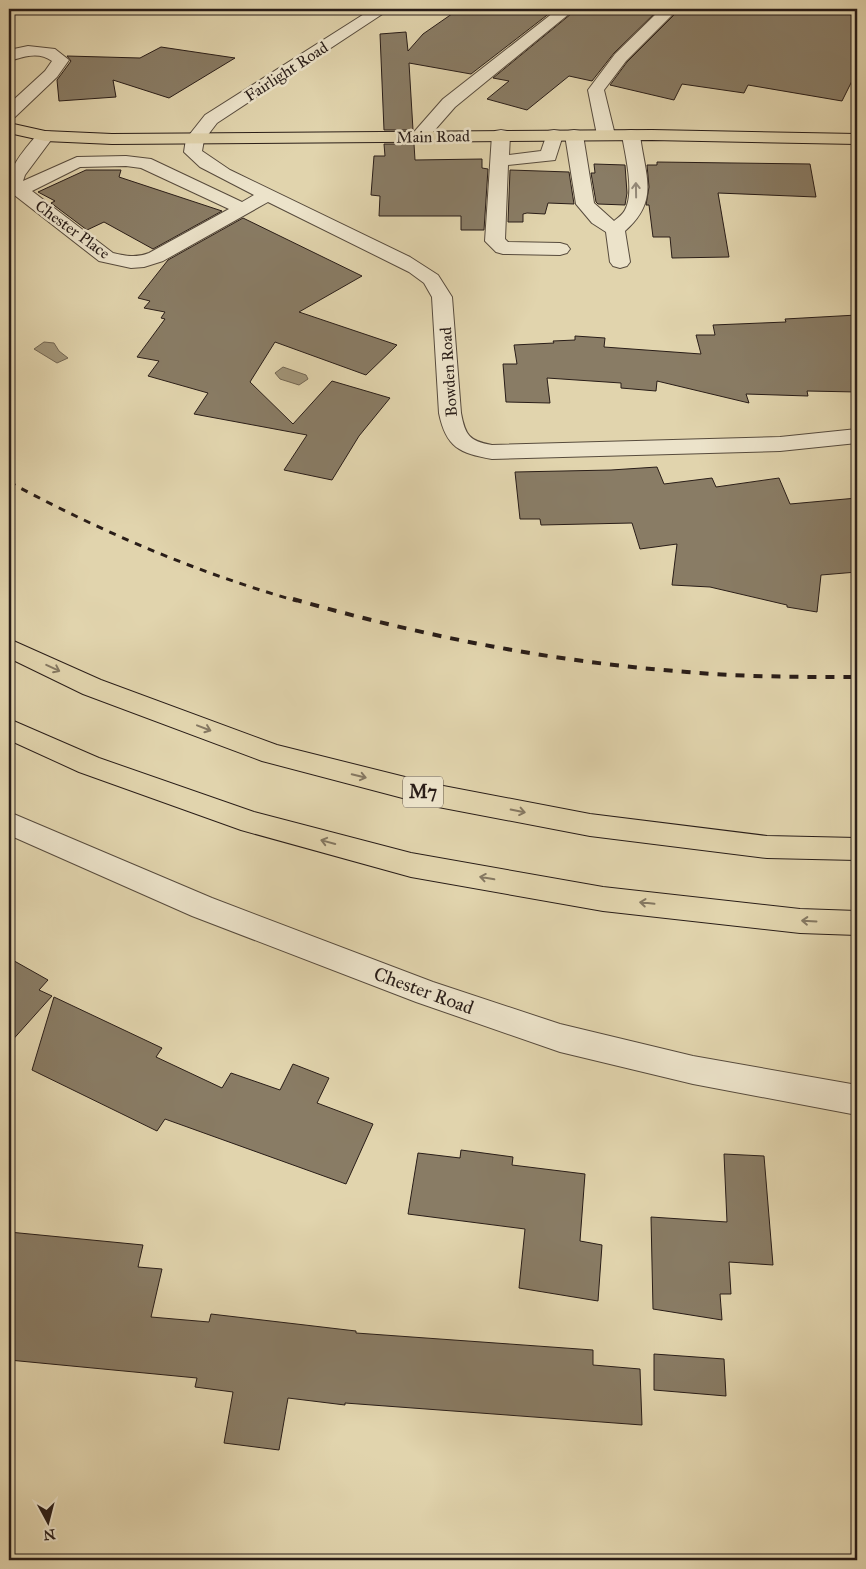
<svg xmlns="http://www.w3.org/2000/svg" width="866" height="1569" font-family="'IM FELL Great Primer',serif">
  <rect width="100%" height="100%" fill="#e1d4ad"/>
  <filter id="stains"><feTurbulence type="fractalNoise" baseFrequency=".004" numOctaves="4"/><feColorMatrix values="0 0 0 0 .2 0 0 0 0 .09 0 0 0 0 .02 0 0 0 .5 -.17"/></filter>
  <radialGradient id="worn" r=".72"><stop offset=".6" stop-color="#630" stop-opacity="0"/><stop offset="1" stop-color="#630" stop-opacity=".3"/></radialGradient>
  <g fill="#a2967a" stroke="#726653">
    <polygon points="44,342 54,343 59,351 68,358 57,363 34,349"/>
    <polygon points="283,367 306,375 308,379 299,385 280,379 275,373"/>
  </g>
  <g fill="#897c65" stroke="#291d18">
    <polygon points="459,9 555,9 471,74 409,63 413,130 384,130 380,34 406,32 408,51 423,34"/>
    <polygon points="577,9 659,9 614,53 592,81 569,76 527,110 487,99 509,81 493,78"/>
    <polygon points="680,9 849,9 857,33 857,71 842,101 748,85 744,93 682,84 674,100 610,85 627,62"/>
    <polygon points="161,47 235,58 169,98 113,80 116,97 59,101 57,80 71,61 67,56 140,58"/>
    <polygon points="384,144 414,144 415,160 482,159 482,168 488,169 484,230 461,230 461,216 379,216 380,196 371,195 374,156 385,156"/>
    <polygon points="657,162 810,164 816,197 718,193 729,257 672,258 670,237 653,237 649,205 646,205 649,187 647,165 657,165"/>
    <polygon points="594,164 625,165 627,193 625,205 598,204 596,202 591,173 595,173"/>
    <polygon points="86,170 121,170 119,177 222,211 153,249 104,222 87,230 51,203 55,201 38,192"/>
    <polygon points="510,170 569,172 574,204 548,203 545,214 527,213 523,214 523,222 508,222"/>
    <polygon points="243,218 362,276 299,312 397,345 366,375 275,342 250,382 293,424 332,381 390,398 359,436 332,480 284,470 307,435 194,414 208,393 148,376 159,361 137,357 165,319 161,318 165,312 144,308 150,301 138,298 168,260"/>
    <polygon points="857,315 857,392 807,391 808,396 746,394 749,403 657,381 656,391 621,388 621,383 547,378 550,403 506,402 503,364 517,364 514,345 554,343 553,341 575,340 575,336 605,338 604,347 701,354 696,335 715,335 713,325 786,322 785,319"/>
    <polygon points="657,467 664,484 712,478 716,487 779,478 790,504 857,498 857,572 821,575 817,612 787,607 787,605 710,587 672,585 677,544 640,549 632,523 541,525 540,519 520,519 515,472 611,470"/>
    <polygon points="9,958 48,980 39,990 52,996 9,1044"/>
    <polygon points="54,997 162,1048 156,1057 222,1088 231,1073 280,1090 293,1064 329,1078 317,1103 373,1124 346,1184 165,1119 157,1131 32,1070"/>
    <polygon points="461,1150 513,1157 512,1165 585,1174 580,1241 602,1245 598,1301 519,1288 525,1229 408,1214 418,1153 460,1158"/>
    <polygon points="724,1154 764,1156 773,1265 729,1262 731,1294 720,1294 722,1320 653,1309 651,1217 727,1222"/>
    <polygon points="9,1232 143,1245 138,1267 162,1269 151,1317 209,1322 211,1314 356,1331 356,1333 593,1350 593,1365 640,1369 642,1425 345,1403 345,1405 288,1398 279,1450 224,1443 233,1392 195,1387 197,1378 9,1360"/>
    <polygon points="654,1354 724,1359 726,1396 654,1390"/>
  </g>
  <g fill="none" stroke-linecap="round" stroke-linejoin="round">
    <defs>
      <g id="minor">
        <path d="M372 9H390L217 123 204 140 202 151 230 170 410 257 438 275 452 297 461 413C465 435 469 441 492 445L780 437 857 429V443L780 451 492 459C460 453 446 448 439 413L432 297 424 283 409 272 268 202 163 261 144 267 131 268 99 261 13 194C0 173 27 148 39 132L45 131 51 132 54 136 25 175 23 181 77 157 126 156 151 159 242 202 254 195 200 167 184 152 186 139 205 115ZM126 166 141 168 229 209 149 253C137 258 125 256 113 253L32 191 80 167Z"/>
        <polygon points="558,9 575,9 455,107 426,140 420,141 414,140 411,136 414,132 443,99"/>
        <polygon points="661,9 678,9 626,61 604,90 615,135 612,139 606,140 600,139 597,135 588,90 615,54"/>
        <path d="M28 46 55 49 69 60 57 77 15 117 9 118V104L45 71 52 61C38 51 24 57 9 61V50Z"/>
        <polygon points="501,130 507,131 510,135 509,155 541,151 548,131 554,130 560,131 563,135 555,160 508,165 505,239 508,242 560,243 567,245 570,249 567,253 560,255 503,254 496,252 485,241 492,135 495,131"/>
        <path d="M574 130 580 131 583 135 594 203 614 221C618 218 623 214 625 210 635 192 625 154 622 135L625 131 631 130 637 131 640 135C645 176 660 200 625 231L630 262 627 266 620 268 613 266 610 262 606 232 592 223 576 204 565 135 568 131Z"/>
        <polygon points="9,812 212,898 433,982 560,1024 693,1056 857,1085 857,1115 693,1084 560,1052 416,1002 192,916 9,835"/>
      </g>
      <polygon id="major" points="9,123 45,131 112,134 652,130 857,134 857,144 652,140 112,144 45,141 9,133"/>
      <g id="highway">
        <polygon points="9,639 101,680 277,745 433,784 590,814 767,836 857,838 857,860 767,858 590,836 433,806 262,761 83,694 9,658"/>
        <polygon points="9,719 99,758 254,812 411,853 603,887 800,909 857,911 857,935 800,933 603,911 411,877 241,830 79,772 9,740"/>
      </g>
    </defs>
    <use href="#minor" stroke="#574b3d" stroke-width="2"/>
    <use href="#major" stroke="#291d18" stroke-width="2"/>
    <use href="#highway" stroke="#291d18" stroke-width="2"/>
    <use href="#minor" fill="#ece3ca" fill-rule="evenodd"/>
    <use href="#major" fill="#e1d4ad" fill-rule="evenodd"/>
    <use href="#highway" fill="#e1d4ad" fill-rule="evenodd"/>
    <path stroke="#291d18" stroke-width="3" stroke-dasharray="7 7" stroke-linecap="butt" d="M9 482C102 532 195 572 297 601"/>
    <path stroke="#291d18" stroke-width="4" stroke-dasharray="9 9" stroke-linecap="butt" d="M293 599C422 636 553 662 687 672 743 677 800 677 857 677"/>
  </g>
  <defs><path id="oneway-shaft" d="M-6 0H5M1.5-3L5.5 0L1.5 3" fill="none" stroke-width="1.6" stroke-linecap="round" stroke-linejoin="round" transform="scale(1.25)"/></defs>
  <use stroke="#948a7a" href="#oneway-shaft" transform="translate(636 190) rotate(-91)"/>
  <g stroke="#857862">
    <use href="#oneway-shaft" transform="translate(53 668) rotate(25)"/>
    <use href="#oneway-shaft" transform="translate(204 728) rotate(21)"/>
    <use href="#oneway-shaft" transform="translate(359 776) rotate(14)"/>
    <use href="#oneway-shaft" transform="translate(518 811) rotate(11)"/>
    <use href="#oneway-shaft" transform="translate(328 842) rotate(-165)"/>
    <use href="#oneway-shaft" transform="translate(487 878) rotate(-170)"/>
    <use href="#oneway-shaft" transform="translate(647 903) rotate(-174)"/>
    <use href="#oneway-shaft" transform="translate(809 921) rotate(-177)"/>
  </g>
  <g text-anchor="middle" stroke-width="5" stroke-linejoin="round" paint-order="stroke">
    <g font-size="16" fill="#291d18" stroke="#ece3ca">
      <text transform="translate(286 71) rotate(-33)" y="6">Fairlight Road</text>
      <text transform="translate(433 136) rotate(-1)" y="6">Main Road</text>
      <text transform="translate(73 229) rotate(36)" y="6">Chester Place</text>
      <text transform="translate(448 372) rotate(-94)" y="6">Bowden Road</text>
    </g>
    <rect fill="#ece3ca" stroke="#64584d" stroke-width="1" x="403" y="776.5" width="40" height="31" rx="4"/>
    <g font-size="18" font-weight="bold" fill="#291d18">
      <text x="423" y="798">M7</text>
    </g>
    <g font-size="19" fill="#291d18" stroke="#ece3ca">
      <text transform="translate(424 990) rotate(20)" y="7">Chester Road</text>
    </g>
  </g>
  <rect width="866" height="1569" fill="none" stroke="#e1d4ad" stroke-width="30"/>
  <rect x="10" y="10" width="846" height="1549" fill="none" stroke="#291d18" stroke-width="2.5"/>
  <rect x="15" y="15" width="836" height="1539" fill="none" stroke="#291d18"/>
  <g transform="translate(48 1522) rotate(173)" stroke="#ece3ca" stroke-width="4" paint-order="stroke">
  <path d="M0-4L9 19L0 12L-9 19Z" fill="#291d18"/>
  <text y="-8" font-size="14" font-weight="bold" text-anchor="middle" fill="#291d18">N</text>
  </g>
  <rect width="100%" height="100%" filter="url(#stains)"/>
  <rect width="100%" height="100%" fill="url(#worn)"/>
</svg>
